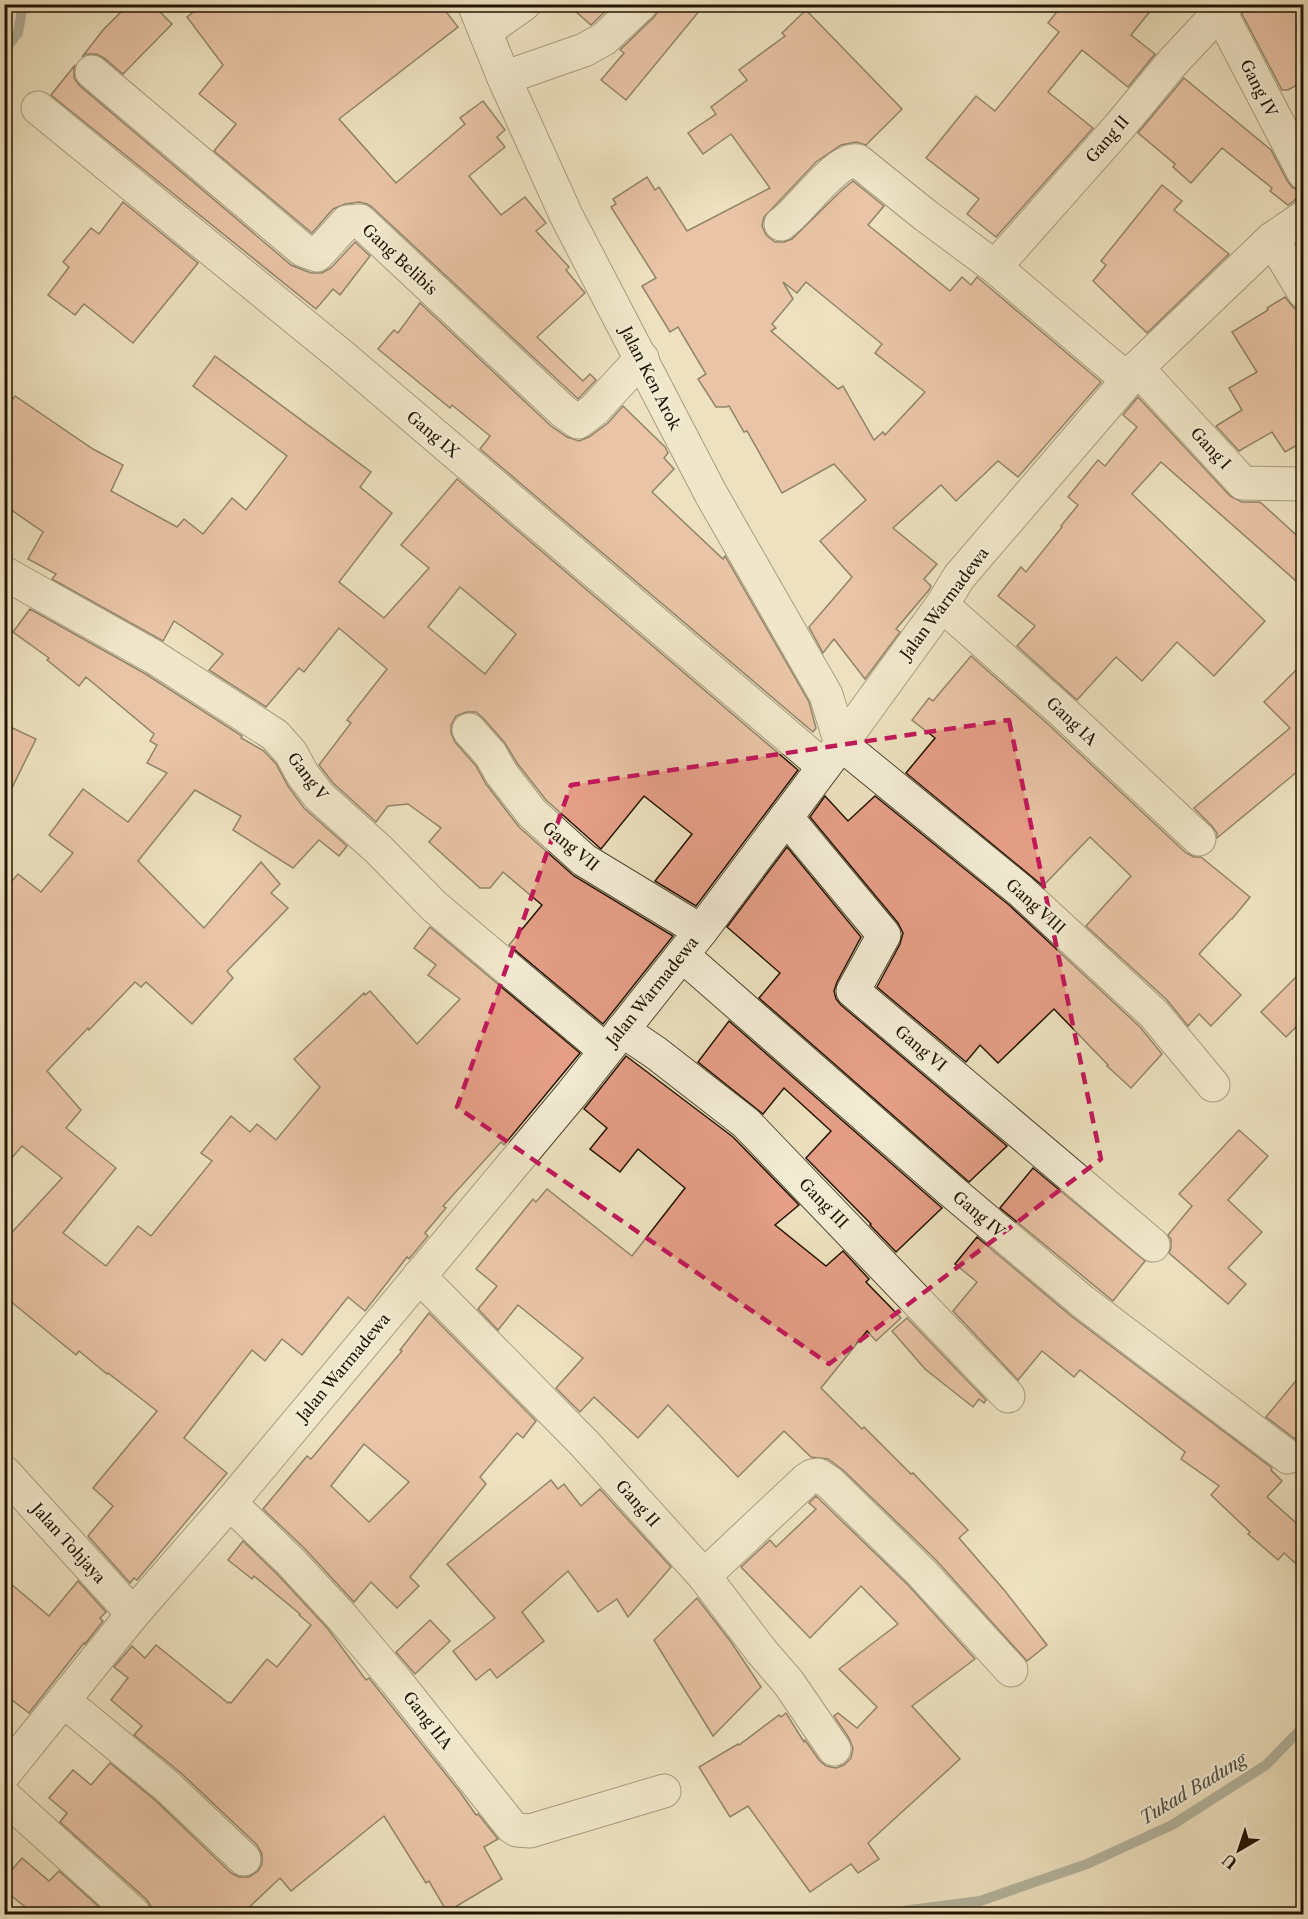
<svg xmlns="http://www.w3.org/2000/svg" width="1308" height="1919" font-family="'Libre Caslon Text',serif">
  <rect width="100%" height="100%" fill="#ede1bf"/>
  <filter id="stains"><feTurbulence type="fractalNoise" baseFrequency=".00333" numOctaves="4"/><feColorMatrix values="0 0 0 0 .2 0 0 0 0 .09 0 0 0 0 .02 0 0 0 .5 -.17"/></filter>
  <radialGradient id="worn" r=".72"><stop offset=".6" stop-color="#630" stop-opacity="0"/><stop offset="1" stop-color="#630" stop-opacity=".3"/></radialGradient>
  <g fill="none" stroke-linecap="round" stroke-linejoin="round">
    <g stroke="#6c7870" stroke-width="10">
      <polyline points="4,50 18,33 23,4"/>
      <polyline points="880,1914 980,1901 1087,1864 1172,1825 1266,1765 1304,1726"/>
    </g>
  </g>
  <g fill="#e59f87" stroke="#231401" stroke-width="1.5" fill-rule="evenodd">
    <polygon points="129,4 152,4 172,24 123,74 104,58 96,54 86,54 82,57 103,30"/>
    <polygon points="204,4 440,4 458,27 339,119 396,183 465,124 460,118 483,101 505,130 497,137 505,147 469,176 501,215 525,197 546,223 536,231 569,267 566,270 585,293 537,337 583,381 590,374 596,380 581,396 578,399 576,397 372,207 367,204 359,202 345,204 333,209 312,233 214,151 236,124 199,94 223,65 187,17"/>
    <polygon points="567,4 613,4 591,25"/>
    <polygon points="659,4 705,4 626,100 601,80 624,53 620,50 654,17 659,10"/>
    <polygon points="1063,4 1156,4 1131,35 1155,54 1128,87 1082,50 1048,92 1093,128 996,237 967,214 979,199 926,158 976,96 995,111 1059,32 1048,23"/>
    <polygon points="1245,4 1304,4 1304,81 1288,90 1282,90 1242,14"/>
    <path d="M806 10 902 109 866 145 856 142 841 145 816 162 764 217 762 226 766 235 775 242H784L792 239 842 190 853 181 884 206 868 225 950 291 962 277 971 285 977 277 1101 382 1018 477 998 461 956 501 941 485 893 528 937 564 924 579 931 586 929 590 896 629 900 632 865 679 834 639 823 653 809 627 852 577 820 541 866 500 834 464 782 493 747 431 744 432 729 406 726 407H716L698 379 706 374 678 327 670 332 642 286 656 278 611 207 616 204 613 199 647 177 655 190 659 187 687 231 770 188 731 134 703 154 688 133 716 114 711 107 747 80 739 70 785 36 782 33ZM783 282 797 293 806 282 882 344 875 353 925 392 885 435 883 432 874 440 843 386 838 389 771 331 776 328 772 324 793 299Z"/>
    <polygon points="75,65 74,69 74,78 80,86 291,265 311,273 322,273 331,268 355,242 370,256 340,295 333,289 316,309 51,95"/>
    <polygon points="1184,78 1271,150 1288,182 1293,188 1302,191 1294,201 1288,205 1270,191 1272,188 1222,148 1191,183 1173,167 1175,164 1138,133"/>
    <polygon points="1162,185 1182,201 1174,210 1229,254 1147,333 1093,281 1106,265 1101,261"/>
    <polygon points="123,202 198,263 133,343 84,304 75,315 48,295 69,267 63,262 91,228 99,234"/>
    <polygon points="1285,297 1294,308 1304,311 1304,441 1285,452 1272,432 1239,451 1216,426 1242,410 1229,388 1257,372 1232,332 1268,310 1267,308"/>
    <polygon points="420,303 551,426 567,437 579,441 589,437 608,423 623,406 665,447 668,453 664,458 674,469 652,492 723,559 725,556 809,702 816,728 813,732 480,449 490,436 452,405 450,408 378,349 394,330 398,333"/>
    <path d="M215 356 371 472 360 487 392 513 339 582 384 618 429 568 401 545 457 479 798 770 696 906 655 881 692 834 644 796 601 849 546 800 517 763 505 743 483 718 476 712H466L456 716 451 725V733L455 742 476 766 486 784 519 827 574 876 673 936 603 1024 509 945 542 905 503 872 490 888H480L429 842 441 828 408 804 388 806 376 822 333 783 319 765 351 723 347 720 387 669 339 628 304 672 299 668 266 707 209 670 223 654 174 621 163 641 52 579 56 574 28 559 43 532 4 505V410L15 396 93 449 123 465 111 491 177 527 184 519 203 534 232 498 246 510 287 456 193 386ZM460 587 516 634 485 674 428 627Z"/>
    <polygon points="1138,397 1230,496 1242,502 1260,502 1304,542 1304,588 1161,462 1132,494 1265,621 1214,676 1177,642 1142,681 1116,657 1077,700 1017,646 1035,626 998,596 1021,567 1026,572 1062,527 1061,526 1078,505 1068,497 1098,460 1105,466 1137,427 1123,415"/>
    <polygon points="30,609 144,673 242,736 241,738 264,751 276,764 288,786 304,808 347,846 339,856 319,840 293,868 233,830 241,816 195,790 138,861 204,928 261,862 280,884 271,893 288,908 227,971 233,978 192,1024 146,982 141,987 135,982 89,1030 88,1028 47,1071 81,1110 66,1128 116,1168 63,1233 106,1266 138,1226 151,1236 212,1161 201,1153 231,1116 250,1132 257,1124 276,1140 320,1087 294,1059 364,993 365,995 370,991 417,1044 460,999 428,975 436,965 414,948 430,927 580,1053 504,1145 501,1142 443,1206 446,1208 425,1233 428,1236 409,1259 407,1257 365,1311 348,1297 302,1355 282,1339 265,1361 252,1350 184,1438 227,1473 137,1580 134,1578 130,1583 88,1536 113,1506 93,1488 157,1411 108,1373 107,1374 79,1351 76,1355 4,1296 4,1241 62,1178 22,1146 4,1167 4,890 18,874 41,892 73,853 49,835 83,789 128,822 167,773 147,763 157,745 150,741 154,734 86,677 79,686 47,660 49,658 13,632"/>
    <polygon points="971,656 1049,725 1186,853 1194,857 1201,857 1250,897 1232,919 1231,919 1199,954 1241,995 1211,1026 1199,1014 1188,1026 1167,1000 1086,926 1131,876 1090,837 1043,886 906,773 935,738 912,720 929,698 933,701"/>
    <polygon points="1304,662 1304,766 1217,838 1217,833 1212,826 1194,808 1290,728 1264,702"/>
    <polygon points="4,724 36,739 4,804"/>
    <polygon points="825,796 848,821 875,796 1009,905 1140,1027 1162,1054 1131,1088 1107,1066 1108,1065 1054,1009 998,1063 980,1045 966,1062 877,987 900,944 903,933 898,923 810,817"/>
    <polygon points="787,847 861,937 837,982 834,991 836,999 841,1005 1007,1146 969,1182 759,998 780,973 727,927"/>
    <polygon points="1304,969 1304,1019 1286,1037 1261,1012"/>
    <polygon points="729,1021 942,1208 896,1252 870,1225 871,1224 806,1158 831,1131 784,1088 763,1114 698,1062"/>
    <polygon points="626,1056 733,1137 799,1205 775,1225 826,1266 843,1251 869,1279 866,1282 901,1318 876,1341 867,1331 821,1388 862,1429 864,1427 911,1474 913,1473 968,1530 959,1538 1005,1591 1047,1645 1027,1661 935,1559 843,1470 828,1459 811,1457 784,1431 738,1477 668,1405 638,1438 594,1397 580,1412 556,1388 583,1358 518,1305 498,1330 478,1309 497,1286 476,1269 533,1199 536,1202 547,1189 632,1256 685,1188 638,1149 620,1172 590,1149 607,1128 584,1109"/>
    <polygon points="1239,1130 1268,1156 1228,1200 1262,1232 1228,1268 1246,1284 1228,1304 1169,1253 1171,1248 1171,1239 1168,1235 1192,1206 1179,1194"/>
    <polygon points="1033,1168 1145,1261 1113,1301 1000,1208"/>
    <polygon points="977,1237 1071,1316 1272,1468 1271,1470 1282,1481 1267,1497 1304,1530 1304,1571 1284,1553 1278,1560 1248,1534 1250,1532 1211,1495 1219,1486 1181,1459 1185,1452 1080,1370 1074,1377 1042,1351 1018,1380 953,1311 977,1282 955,1264"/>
    <path d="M429 1313 536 1421 523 1438 517 1433 480 1477 486 1484 410 1577 419 1586 397 1608 371 1582 354 1602 305 1549 263 1509 307 1456 311 1459 402 1351 400 1350ZM364 1444 409 1482 369 1522 331 1486Z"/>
    <polygon points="907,1318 986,1400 984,1403 979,1399 973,1407 925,1369 892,1331"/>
    <polygon points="1304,1371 1304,1429 1295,1439 1266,1417"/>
    <polygon points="551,1480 558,1489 564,1484 581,1506 600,1489 671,1567 628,1617 617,1599 598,1612 568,1571 522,1612 544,1641 497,1678 490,1669 476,1680 453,1651 495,1618 447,1564"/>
    <polygon points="816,1496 908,1585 975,1659 912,1706 960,1759 868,1843 879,1859 858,1873 851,1864 810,1892 748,1806 730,1817 699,1767 738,1744 739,1745 779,1715 781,1717 786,1713 804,1742 805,1740 819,1760 826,1766 836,1768 844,1765 851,1758 853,1748 849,1738 834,1716 838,1713 857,1728 877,1707 839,1669 898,1624 861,1586 810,1638 741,1567 770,1540 776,1547 816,1509 809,1503"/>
    <polygon points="243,1541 278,1575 328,1629 366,1680 369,1678 381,1693 460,1792 476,1815 478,1814 498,1839 484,1847 502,1879 447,1912 429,1881 426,1883 384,1816 291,1891 280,1878 242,1914 152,1914 152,1908 147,1900 60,1822 67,1813 49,1798 73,1770 91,1785 110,1763 156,1801 231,1873 239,1877 249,1877 258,1871 262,1864 262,1854 257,1845 181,1773 134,1735 142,1726 111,1700 128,1678 114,1667 132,1646 145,1658 156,1645 228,1703 229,1702 231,1703 267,1659 277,1667 311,1625 299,1615 300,1614 254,1576 252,1579 228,1560"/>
    <polygon points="4,1578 49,1616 78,1581 106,1612 100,1618 103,1621 85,1644 84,1643 29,1713 4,1694"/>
    <polygon points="697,1598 731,1642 761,1687 713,1736 654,1640"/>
    <polygon points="430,1620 450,1641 415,1674 396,1652"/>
    <polygon points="22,1858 49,1881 59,1871 107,1914 34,1914 4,1890 4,1879"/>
  </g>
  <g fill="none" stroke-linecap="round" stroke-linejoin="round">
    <defs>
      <g id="minor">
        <polyline points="474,4 504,78 566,215 711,494 826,695 841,744 1021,891 1154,1014 1213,1085"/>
        <polyline points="1220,12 1304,173"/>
        <polyline points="486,31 524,4"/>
        <polyline points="92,72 303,250 317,255 347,222 360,221 564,412 578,422 594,410 642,358"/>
        <polyline points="504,78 584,50 604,39 641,4"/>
        <polyline points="38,108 343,357 823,766"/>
        <path d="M781 224C800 212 837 156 858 161L925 215 995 267 1128 380"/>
        <polyline points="1272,239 1304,292"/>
        <polyline points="995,267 1119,127 1172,63 1227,4"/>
        <polyline points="1137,368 1243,483 1302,484 1304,486"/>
        <polyline points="4,573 154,657 275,735 291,753 303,775 319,796 378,849 435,907 605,1050"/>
        <polyline points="942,605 1062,711 1199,839"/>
        <polyline points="469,730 491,755 501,773 532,813 584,860 701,931"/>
        <polyline points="786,817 884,935 853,991 1153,1245"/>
        <polyline points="682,955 949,1189 1082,1301 1288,1457"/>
        <polyline points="622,1030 656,1053 746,1123 1008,1396"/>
        <polyline points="419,1276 584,1443 704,1576 762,1652 788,1682 834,1749"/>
        <polyline points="4,1472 133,1614"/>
        <polyline points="230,1503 291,1562 342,1617 396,1681 512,1827 517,1830 530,1831 664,1791"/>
        <polyline points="704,1576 806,1480 812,1476 818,1475 830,1483 921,1572 1011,1670"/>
        <polyline points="64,1701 168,1787 244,1859"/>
        <polyline points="4,1774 133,1614 230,1503 571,1095 701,931 841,744 942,605 959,577 1128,380 1137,368 1272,239 1304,217"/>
        <polyline points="4,1796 134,1914"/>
      </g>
    </defs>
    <use href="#minor" stroke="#564730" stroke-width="35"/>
    <use href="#minor" stroke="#f3ecd5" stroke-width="33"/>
  </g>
  <path d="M0 0H1308V1919H0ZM1009 720 1101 1159 829 1364 457 1107 571 785Z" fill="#ede1bf" fill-opacity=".55" fill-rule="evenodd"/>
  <path fill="none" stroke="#c2185b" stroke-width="4.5" stroke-dasharray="12 8" stroke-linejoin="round" d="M1009 720 1101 1159 829 1364 457 1107 571 785Z"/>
  <g text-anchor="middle" stroke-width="4.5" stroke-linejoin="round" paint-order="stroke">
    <g font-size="16" fill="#231401" stroke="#f3ecd5">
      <text transform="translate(1259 88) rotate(63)" y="6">Gang IV</text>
      <text transform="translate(1107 139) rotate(-49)" y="6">Gang II</text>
      <text transform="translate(400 259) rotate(43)" y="6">Gang Belibis</text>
      <text transform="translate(651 378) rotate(63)" y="6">Jalan Ken Arok</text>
      <text transform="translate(433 434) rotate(40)" y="6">Gang IX</text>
      <text transform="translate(1211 448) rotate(47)" y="6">Gang I</text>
      <text transform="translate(944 603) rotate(-53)" y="6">Jalan Warmadewa</text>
      <text transform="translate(1072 721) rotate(43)" y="6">Gang IA</text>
      <text transform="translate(308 776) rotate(53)" y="6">Gang V</text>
      <text transform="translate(571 846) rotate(39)" y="6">Gang VII</text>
      <text transform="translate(1036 906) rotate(42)" y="6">Gang VIII</text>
      <text transform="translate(652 991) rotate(-51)" y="6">Jalan Warmadewa</text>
      <text transform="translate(921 1048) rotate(40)" y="6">Gang VI</text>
      <text transform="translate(824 1203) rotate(46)" y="6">Gang III</text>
      <text transform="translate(979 1214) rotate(40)" y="6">Gang IV</text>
      <text transform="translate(343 1367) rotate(-50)" y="6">Jalan Warmadewa</text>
      <text transform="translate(638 1503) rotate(48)" y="6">Gang II</text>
      <text transform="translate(69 1543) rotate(48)" y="6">Jalan Tohjaya</text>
      <text transform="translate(428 1720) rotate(52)" y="6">Gang IIA</text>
    </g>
    <g font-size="18" font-style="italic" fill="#4d4e42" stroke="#f3ecd5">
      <text transform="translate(1193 1789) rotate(-31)" y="6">Tukad Badung</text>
    </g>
  </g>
  <rect width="1308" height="1919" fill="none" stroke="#ede1bf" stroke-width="24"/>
  <rect x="6" y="6" width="1296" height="1907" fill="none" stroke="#231401" stroke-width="3"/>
  <rect x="12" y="12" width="1284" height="1895" fill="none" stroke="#231401" stroke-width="1.5"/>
  <g transform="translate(1239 1850) rotate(219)" stroke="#f3ecd5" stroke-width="4.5" paint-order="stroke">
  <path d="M0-4.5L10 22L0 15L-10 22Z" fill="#231401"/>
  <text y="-9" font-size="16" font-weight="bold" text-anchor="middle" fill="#231401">U</text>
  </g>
  <rect width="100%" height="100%" filter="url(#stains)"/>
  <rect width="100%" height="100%" fill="url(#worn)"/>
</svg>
